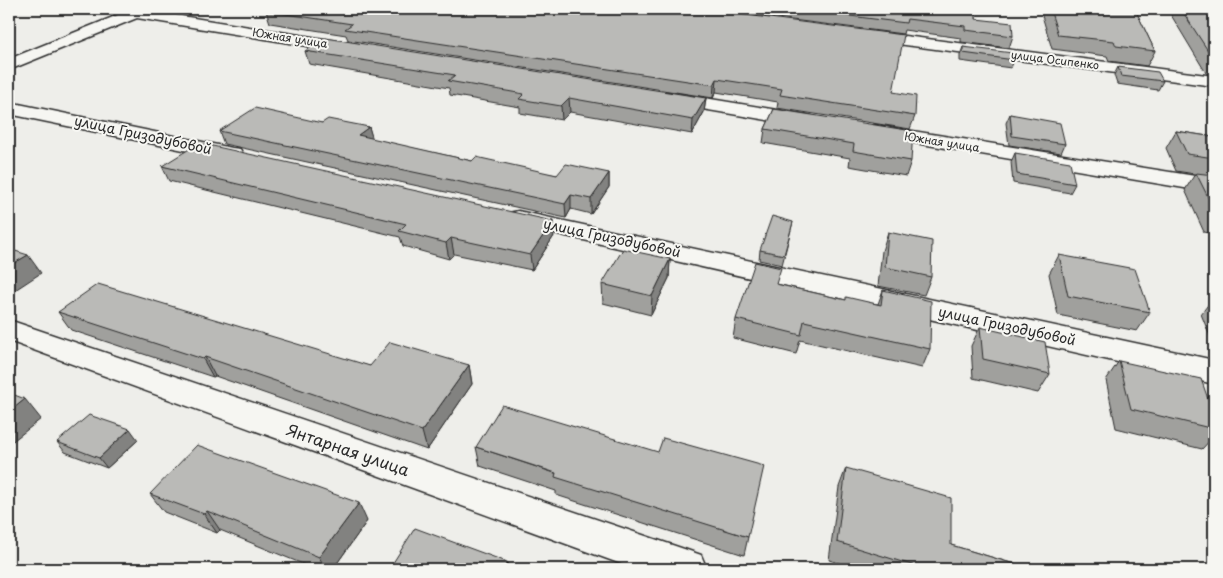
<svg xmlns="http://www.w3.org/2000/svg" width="1223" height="578" font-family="'Playpen Sans',sans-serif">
  <rect width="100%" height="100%" fill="#eeeeea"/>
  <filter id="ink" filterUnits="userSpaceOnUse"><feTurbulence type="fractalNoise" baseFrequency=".02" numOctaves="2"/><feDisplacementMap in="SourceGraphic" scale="10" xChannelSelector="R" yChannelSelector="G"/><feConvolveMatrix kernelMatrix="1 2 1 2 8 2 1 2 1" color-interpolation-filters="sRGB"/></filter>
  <g filter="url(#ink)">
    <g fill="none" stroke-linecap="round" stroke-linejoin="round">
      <defs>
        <g id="minor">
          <polygon points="100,9 138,9 356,44 362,45 364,49 362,53 356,54 137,18 9,70 9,59 118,15 102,12"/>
          <polygon points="866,31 1214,76 1214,86 860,39 858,36 860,33"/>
          <polygon points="668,92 808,115 815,117 818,121 815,125 808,127 661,102 659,98 661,94"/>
          <polygon points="9,102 232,148 240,149 243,154 240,159 232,160 9,114"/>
          <polygon points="875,125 1214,179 1214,193 868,135 865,131 868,127"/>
          <polygon points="518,211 1214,360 1214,384 509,223 506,218 509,213"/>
          <polygon points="9,320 687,550 701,555 707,569 635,569 9,341"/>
        </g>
      </defs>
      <use href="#minor" stroke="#2b2b2b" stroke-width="3"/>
      <use href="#minor" fill="#f6f6f2" fill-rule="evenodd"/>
    </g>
    <g fill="#a0a09d" stroke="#2b2b2b">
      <polygon points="705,9 976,9 976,19 1013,36 1009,48 961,42 961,38 904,30 903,34"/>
      <polygon points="1040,9 1135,9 1155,51 1147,66 1109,61 1107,56 1052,49"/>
      <polygon points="1174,9 1214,9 1214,75 1206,73 1171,15"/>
      <polygon points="266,11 893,92 915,116 910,129 777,108 778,102 716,92 713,98 348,40 346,35 270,23"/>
      <polygon points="963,47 1014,60 1011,68 960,61 960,55"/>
      <polygon points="305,51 706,98 704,112 692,134 570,112 562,120 520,113 520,107 450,95 449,88 309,64"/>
      <polygon points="1118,67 1163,81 1158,90 1117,84 1114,75"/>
      <polygon points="774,109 911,161 906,176 849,166 850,158 763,143 765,129"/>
      <polygon points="1010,114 1065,144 1061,153 1009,145 1006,123"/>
      <polygon points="322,123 369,127 372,139 472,161 557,175 609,173 609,187 591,214 571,209 566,218 224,144 219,131"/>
      <polygon points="1176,131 1214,137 1214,234 1204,232 1185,190 1195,174 1176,171 1166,148"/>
      <polygon points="1015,153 1075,184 1070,193 1013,183 1011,162"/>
      <polygon points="162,166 554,236 532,270 454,254 449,259 403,246 400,237 169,181"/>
      <polygon points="793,222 782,265 759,260 760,250"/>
      <polygon points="888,232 931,277 924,295 878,286 882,251"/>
      <polygon points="1059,255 1150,312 1137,331 1058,315 1049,274"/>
      <polygon points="670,259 669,278 651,315 603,303 602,284"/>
      <polygon points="777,284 846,300 878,304 883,290 930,349 922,368 800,340 796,354 733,338 736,319"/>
      <polygon points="1214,297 1214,346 1201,314"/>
      <polygon points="58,312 370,366 469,365 472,384 427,450 215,376 213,377 71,330"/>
      <polygon points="980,327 1050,374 1038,393 973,378 971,346"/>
      <polygon points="1119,361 1214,416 1214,436 1202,449 1116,428 1106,380"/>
      <polygon points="138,440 107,468 65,452 57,442"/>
      <polygon points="476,447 748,537 744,555 556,495 556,491 480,466"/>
      <polygon points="846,468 951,545 1031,569 858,569 829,560 839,487"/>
      <polygon points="150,494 367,521 333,569 315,569 220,530 217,533 164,512"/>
    </g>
    <g fill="#828280" stroke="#2b2b2b">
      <polygon points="717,79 716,92 713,98 714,85"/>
      <polygon points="569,98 570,112 562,120 561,106"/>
      <polygon points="706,98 704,112 692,134 693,120"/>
      <polygon points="369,127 373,140 358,135"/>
      <polygon points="609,173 609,187 591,214 591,199"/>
      <polygon points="571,195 571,209 566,218 565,204"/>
      <polygon points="553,221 554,236 532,270 530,255"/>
      <polygon points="451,238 454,254 449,259 446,243"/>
      <polygon points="28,255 41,273 9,294 9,266"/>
      <polygon points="670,259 669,278 651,315 652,296"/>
      <polygon points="205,357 215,376 213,377 203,359"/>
      <polygon points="469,365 472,384 427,450 422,431"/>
      <polygon points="25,399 41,419 9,444 9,412"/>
      <polygon points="130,429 138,440 107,468 99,458"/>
      <polygon points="359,503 367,521 333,569 326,569 319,557"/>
      <polygon points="207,511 220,530 217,533 204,514"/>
      <polygon points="507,562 509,569 504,569"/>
    </g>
    <g fill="#babab7" stroke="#2b2b2b">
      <polygon points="272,9 698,9 904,35 893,92 916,96 915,116 780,95 782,89 717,79 714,85 345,29 352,24 266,11"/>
      <polygon points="794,9 976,9 976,19 1012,23 1013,36 965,30 965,26 907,19 906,23"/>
      <polygon points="1050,9 1135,9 1155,51 1116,46 1114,41 1058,35"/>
      <polygon points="1181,9 1214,9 1214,60"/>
      <polygon points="326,38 706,98 693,120 569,98 561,106 519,99 524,94 448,81 455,75 305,51"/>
      <polygon points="963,47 1013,53 1014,60 963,53"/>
      <polygon points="1118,67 1158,72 1163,81 1121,76"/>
      <polygon points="255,108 322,123 328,119 369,127 358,135 472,161 476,157 557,175 566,164 609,173 591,199 571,195 565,204 219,131"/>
      <polygon points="774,109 913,131 911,161 853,151 854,144 765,129"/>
      <polygon points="1010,114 1060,123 1065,144 1012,136"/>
      <polygon points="1176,131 1214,137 1214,158 1187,154"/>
      <polygon points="199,143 553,221 530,255 451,238 446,243 399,231 406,224 162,166"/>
      <polygon points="1015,153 1070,162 1075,184 1017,174"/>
      <polygon points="1196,173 1214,175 1214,209"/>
      <polygon points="772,216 793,222 784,255 760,250"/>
      <polygon points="888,232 932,241 931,277 885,267"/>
      <polygon points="9,249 28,255 9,266"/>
      <polygon points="623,249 670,259 652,296 602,284"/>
      <polygon points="1059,255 1135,269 1150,312 1068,296"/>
      <polygon points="755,262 781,268 776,284 846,300 846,297 881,305 883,290 931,301 930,349 804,321 801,335 736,319"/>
      <polygon points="98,284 370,366 390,342 469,365 422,431 205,357 203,359 58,312"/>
      <polygon points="980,327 1045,342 1050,374 983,359"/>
      <polygon points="1119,361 1201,379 1214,416 1214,429 1131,409"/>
      <polygon points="9,393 25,399 9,412"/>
      <polygon points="502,405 658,452 663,438 764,466 748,537 555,477 556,473 476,447"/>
      <polygon points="89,415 130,429 99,458 57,442"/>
      <polygon points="197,445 359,503 319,557 207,511 204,514 150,494"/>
      <polygon points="846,468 951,498 951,545 1031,569 925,569 837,542"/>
      <polygon points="415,528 507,562 504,569 399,569 391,566"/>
    </g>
  </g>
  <g text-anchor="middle" stroke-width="4" stroke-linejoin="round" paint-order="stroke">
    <g font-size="11" fill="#2b2b2b" stroke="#f6f6f2">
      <text transform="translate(290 38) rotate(9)" y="4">Южная улица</text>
      <text transform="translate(1055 60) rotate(7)" y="4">улица Осипенко</text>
      <text transform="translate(942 142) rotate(9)" y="4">Южная улица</text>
    </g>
    <g font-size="14" fill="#2b2b2b" stroke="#f6f6f2">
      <text transform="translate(143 135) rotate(12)" y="5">улица Гризодубовой</text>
      <text transform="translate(612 238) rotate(12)" y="5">улица Гризодубовой</text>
      <text transform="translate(1007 326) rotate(12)" y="5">улица Гризодубовой</text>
    </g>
    <g font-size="16" fill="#2b2b2b" stroke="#f6f6f2">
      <text transform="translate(348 450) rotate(19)" y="6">Янтарная улица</text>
    </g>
  </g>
  <rect width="1223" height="578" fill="none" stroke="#f6f6f2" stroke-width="30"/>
  <rect x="15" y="15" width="1193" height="548" fill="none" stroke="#2b2b2b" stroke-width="2" filter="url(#ink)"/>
</svg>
